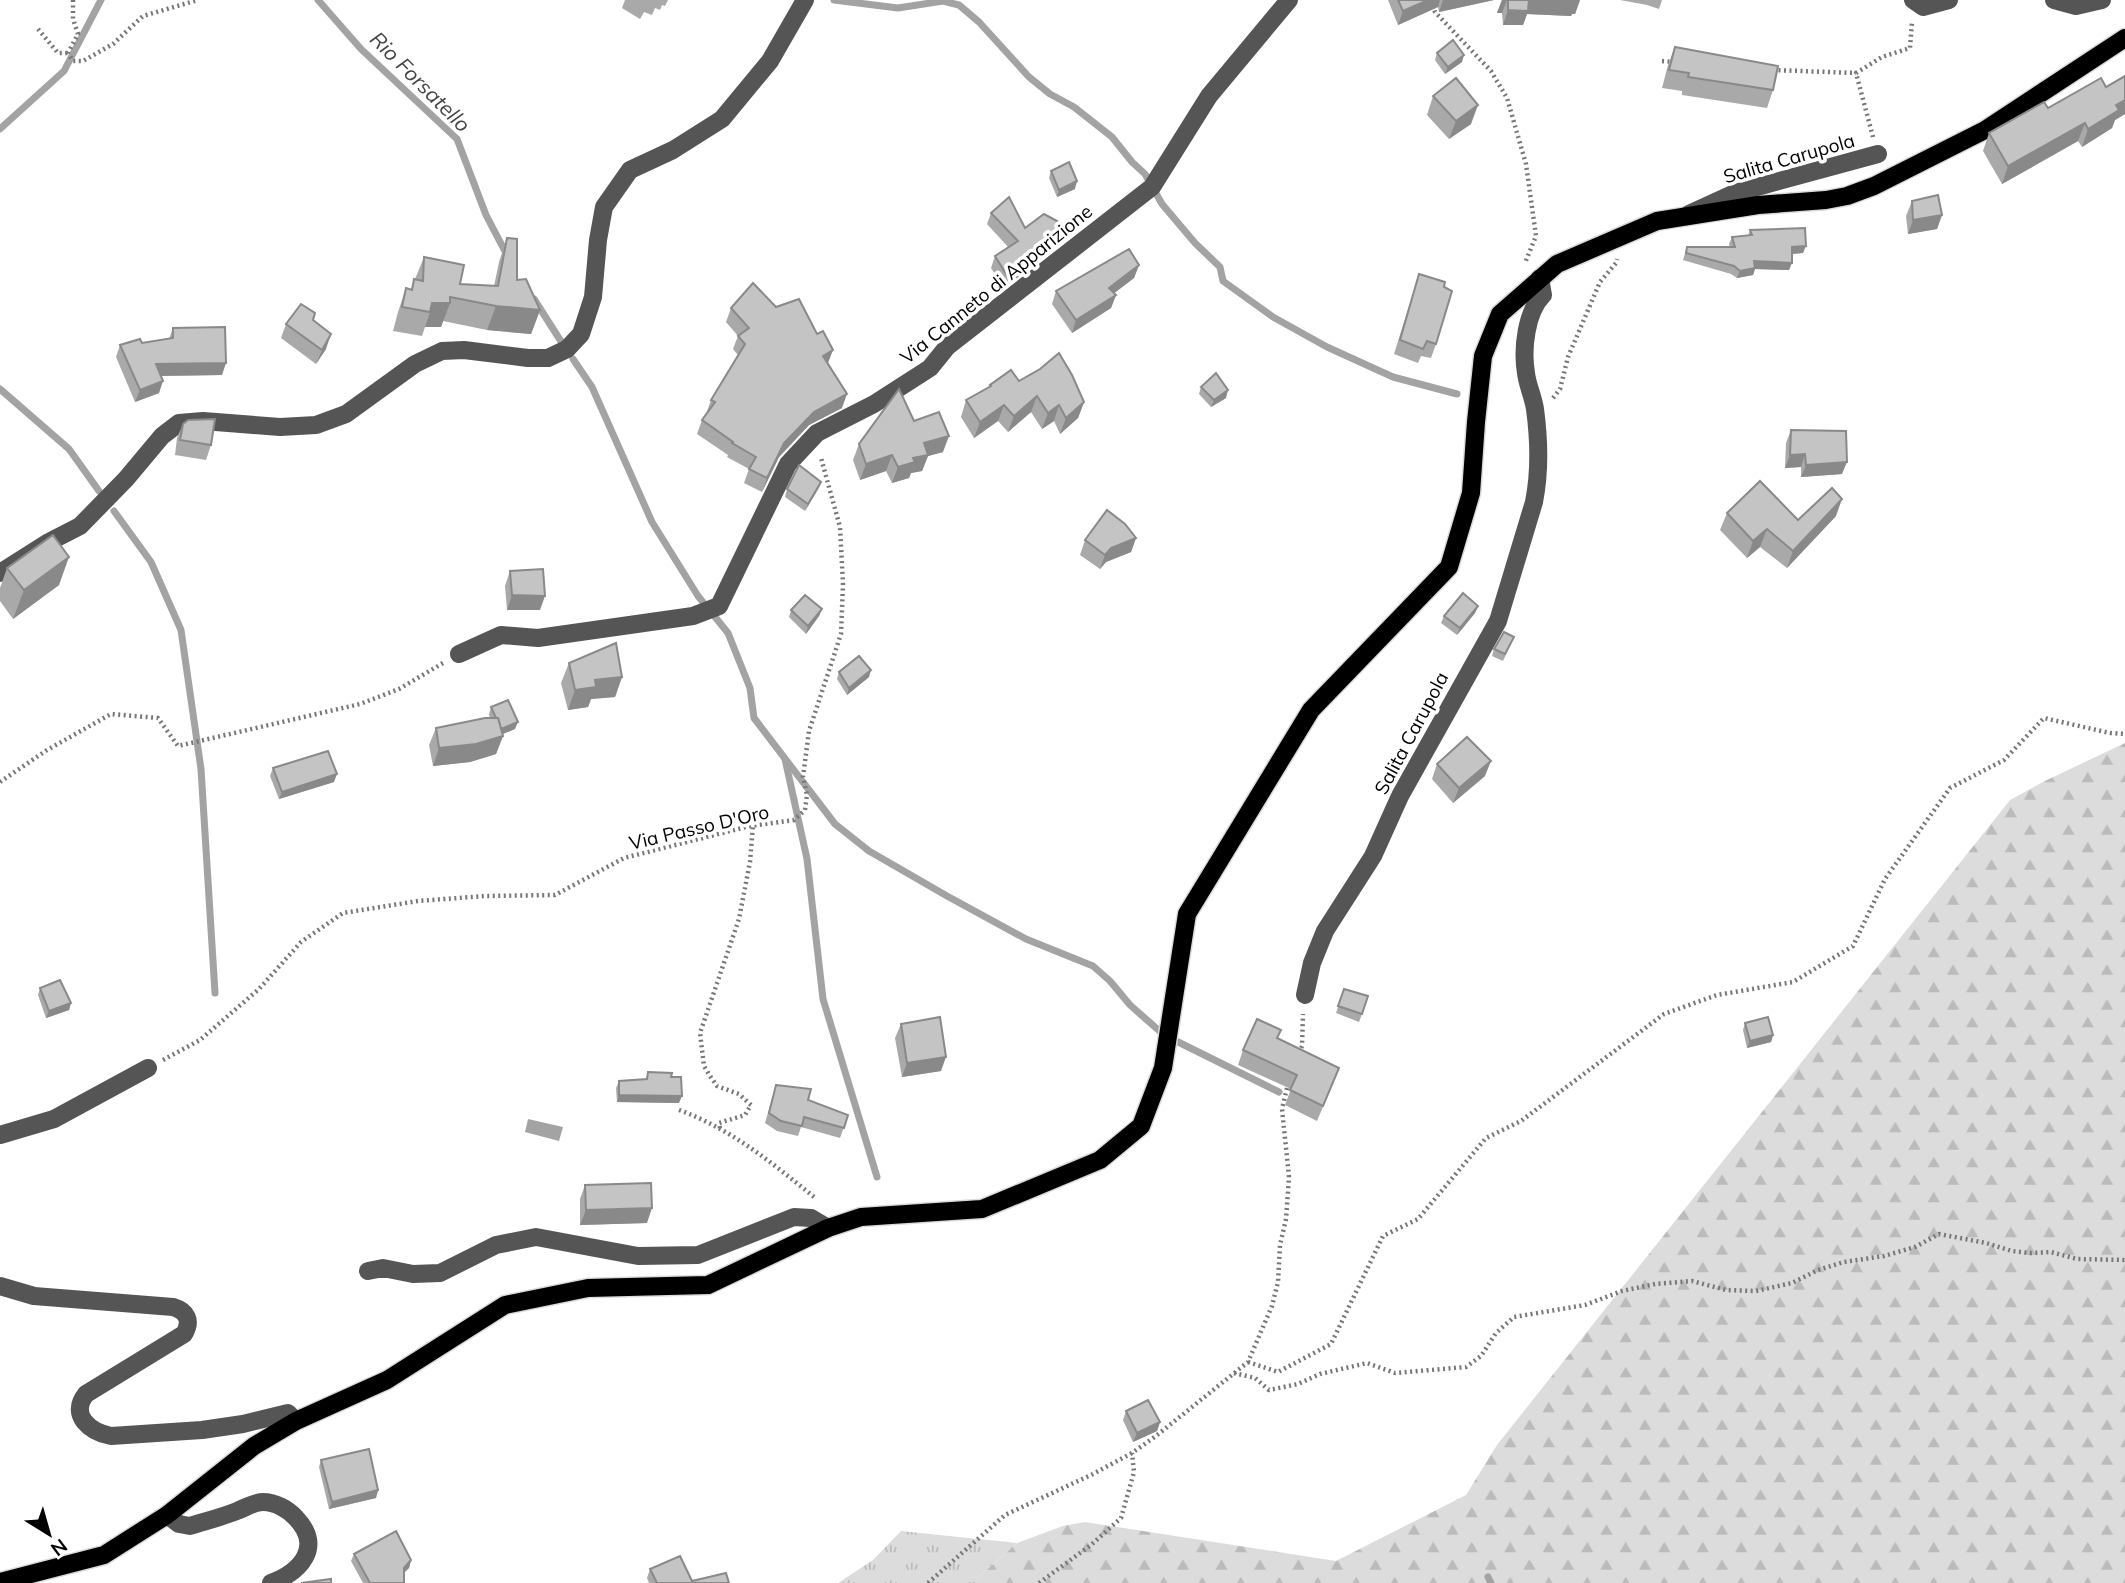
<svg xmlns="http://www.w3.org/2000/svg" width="2125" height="1583" font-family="Mulish,sans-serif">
  <defs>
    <pattern id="grass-tufts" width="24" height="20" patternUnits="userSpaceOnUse" patternTransform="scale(1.75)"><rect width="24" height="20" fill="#dcdcdc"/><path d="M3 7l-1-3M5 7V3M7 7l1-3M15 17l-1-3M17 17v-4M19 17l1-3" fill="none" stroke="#bbb"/></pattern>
    <pattern id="forest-firs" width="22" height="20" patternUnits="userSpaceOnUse" patternTransform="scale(1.75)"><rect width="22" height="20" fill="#dcdcdc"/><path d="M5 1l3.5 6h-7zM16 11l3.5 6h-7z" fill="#bbb"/></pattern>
  </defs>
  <rect width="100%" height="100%" fill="#fff"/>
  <polygon fill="url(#grass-tufts)" points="901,1531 1017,1543 972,1583 838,1583 873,1560"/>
  <polygon fill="url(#forest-firs)" points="2125,743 2125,1583 972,1583 1017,1543 1063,1526 1085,1522 1336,1561 1466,1495 1497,1445 2010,800 2047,780"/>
  <polygon fill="#a3a3a3" points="528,1119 563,1127 559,1141 525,1132"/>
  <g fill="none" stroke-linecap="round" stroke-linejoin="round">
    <g stroke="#a3a3a3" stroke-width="7">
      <polyline points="318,0 361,49 457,139 486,215 508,257"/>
      <polyline points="834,0 898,8 943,1 959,5 979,22 1029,77 1050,94 1074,107 1112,137 1132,162 1145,174 1162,204 1195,243 1220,267 1223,281 1273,317 1327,347 1393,377 1457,394"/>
      <polyline points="0,129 64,71 101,0"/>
      <polyline points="534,299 562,343"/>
      <polyline points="573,359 592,387 652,522 698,596 728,633 750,688 754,718 835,824 869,851 947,896 1026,939 1093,966 1110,981 1130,1005 1164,1035 1279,1092"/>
      <polyline points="0,389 69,449 99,491"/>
      <polyline points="114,511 151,562 181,630 201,769 215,993"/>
      <polyline points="785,759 807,859 823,999 877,1177"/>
      <polyline points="1488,1577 1491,1583"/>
    </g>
    <defs>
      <polyline id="major" points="0,1582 104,1555 167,1515 254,1446 296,1421 387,1380 505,1305 588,1288 708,1285 828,1228 861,1217 982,1209 1100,1160 1141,1126 1163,1068 1187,914 1311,710 1449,567 1471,493 1476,422 1483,356 1500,314 1557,264 1657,221 1758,205 1826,200 1847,196 1874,186 1985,130 2125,38"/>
    </defs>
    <use href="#major" stroke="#dbdbdb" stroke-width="21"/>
    <g stroke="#777" stroke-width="4.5" stroke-dasharray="2 3.5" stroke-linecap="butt">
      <polyline points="73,0 73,19 78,34 68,53 73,61 83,61 113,44 143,16 198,0"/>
      <polyline points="1431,0 1435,12 1491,71 1507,98 1526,164 1536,236 1525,263"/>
      <polyline points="38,29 58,53 68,53"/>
      <polyline points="1662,61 1674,62"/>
      <polyline points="1773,70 1856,73"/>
      <polyline points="1873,137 1856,73 1882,57 1910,48 1912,22"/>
      <polyline points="1553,398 1560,389 1568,357 1600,282 1616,263 1617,259"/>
      <polyline points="0,782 47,750 111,714 158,718 178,746 360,704 399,689 443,663"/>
      <polyline points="1299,1053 1302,1046 1303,1014"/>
      <polyline points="163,1060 200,1040 259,989 301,942 343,913 418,901 485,896 555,895 624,858 750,826 794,820 805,810 807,795 803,777 809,731 841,634 843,584 840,527 821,458"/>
      <path d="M679 1110C731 1129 771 1162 814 1197"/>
      <polyline points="720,1128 719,1123 745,1115 751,1105 739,1094 717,1086 710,1076 704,1066 700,1033 739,919 750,862 753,825"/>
      <polyline points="1248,1362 1278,1372 1331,1344 1383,1236 1418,1219 1486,1138 1521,1121 1664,1014 1717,995 1793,982 1853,946 1885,879 1950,788 2004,760 2044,718 2110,733 2125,734"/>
      <polyline points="1234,1373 1255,1378 1269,1390 1298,1384 1320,1374 1367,1363 1395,1373 1466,1367 1481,1356 1496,1333 1514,1317 1585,1305 1622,1291 1655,1284 1692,1281 1726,1290 1756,1291 1792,1283 1818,1270 1844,1262 1884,1256 1915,1247 1939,1234 1986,1243 2012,1251 2030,1253 2051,1252 2077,1259 2125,1260"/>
      <polyline points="928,1583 1005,1515 1093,1474 1132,1453 1156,1436 1248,1362 1272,1306 1278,1282 1280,1245 1286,1219 1289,1177 1282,1109 1288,1084"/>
      <polyline points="1039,1583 1091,1545 1121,1518 1134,1472 1132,1453"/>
    </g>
    <g stroke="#555" stroke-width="18">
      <polyline points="1913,0 1923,7 1949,0"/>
      <polyline points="2054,0 2076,6 2102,0"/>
      <polyline points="1689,214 1735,193 1878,154"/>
      <polyline points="0,573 47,543 80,526 126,479 162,436 179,423 203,421 280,427 316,425 346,414 415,364 442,351 464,350 528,358 548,358 567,349 581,334 593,297 598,240 604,207 630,170 673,150 722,119 770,61 805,0"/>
      <polyline points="459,654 501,635 538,638 693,616 719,606 788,464 817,433 874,404 930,368 947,347 1152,187 1209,96 1289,0"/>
      <path d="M1305 995 1312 963 1325 931 1373 856 1400 796 1498 621 1534 502C1540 472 1539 439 1535 409 1533 396 1527 384 1526 373 1522 349 1526 312 1543 295L1540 278"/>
      <polyline points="0,1135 54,1119 148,1068"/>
      <polyline points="368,1271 383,1268 413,1274 440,1273 496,1245 536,1237 638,1256 698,1255 794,1217 811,1218 828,1228"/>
      <path d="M0 1286 34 1296 173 1307C187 1311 192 1321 184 1334L86 1394C69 1415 90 1432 111 1436L202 1430 243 1424 288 1413 296 1421"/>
      <path d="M167 1515 179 1524 190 1526C206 1521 222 1517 237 1511 245 1508 254 1502 263 1502 275 1502 288 1509 296 1518 324 1547 300 1572 271 1583"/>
    </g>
    <use href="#major" stroke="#000" stroke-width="18"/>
  </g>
  <g fill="#a9a9a9">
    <polygon points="625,0 668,0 665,6 662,5 660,10 655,8 652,15 644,12 640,19 622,8"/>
    <polygon points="1388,0 1494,0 1439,12 1438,7 1398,25"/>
    <polygon points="1502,0 1580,0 1575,14 1572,14 1571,16 1527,14 1523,25 1503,25 1502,13 1497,13"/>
    <polygon points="1620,0 1662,0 1659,9 1647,5"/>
    <polygon points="1675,47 1773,90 1767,108 1682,95 1682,91 1662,88 1668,65"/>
    <polygon points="1437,53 1462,62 1445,74 1435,60"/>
    <polygon points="2125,76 2125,114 2115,120 2112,128 2082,147 2078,141 2002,184 1983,151 1989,133 2106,87"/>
    <polygon points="1433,96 1471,124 1449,139 1427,115"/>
    <polygon points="1051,171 1075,189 1057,197 1049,178"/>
    <polygon points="1912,201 1942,215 1937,229 1908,234 1906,216"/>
    <polygon points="991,213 1025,228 1065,240 1004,288 991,268 995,256 1008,247 987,224"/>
    <polygon points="1750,230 1803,253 1792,254 1789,270 1755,269 1753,275 1737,278 1731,274 1683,260 1687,247 1730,247 1729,244 1732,237 1748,236"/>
    <polygon points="507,238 517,280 540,310 531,334 487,330 443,321 441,327 425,327 422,336 393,331 398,312 406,288 411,289 424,257 460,284 494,286 499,262"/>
    <polygon points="1139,265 1134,278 1114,293 1116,295 1111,308 1072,333 1052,304 1056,291"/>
    <polygon points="1419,274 1436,344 1431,358 1421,356 1418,363 1394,354"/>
    <polygon points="731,308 828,363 842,408 809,425 779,457 762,492 744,483 749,469 727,457 728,455 697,434 702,420 706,414 711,400 738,355 733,349 738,336 726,322"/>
    <polygon points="313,320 326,349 316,364 281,338 286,324"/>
    <polygon points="173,328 222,375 161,376 159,393 135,402 116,357 120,345 142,343 169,339"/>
    <polygon points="1019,381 1084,402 1078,418 1060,434 1054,421 1042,429 1031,412 1008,432 998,421 974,438 961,417 966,400 989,387 990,385"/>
    <polygon points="1201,387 1226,398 1211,407 1199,394"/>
    <polygon points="914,421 943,452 928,456 922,471 911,473 909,478 892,483 886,471 860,480 853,460 859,444"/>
    <polygon points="183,424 211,445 206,460 175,455 177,438"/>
    <polygon points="1791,430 1842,474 1801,477 1801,467 1785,468 1786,443"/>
    <polygon points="821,482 818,489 805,511 785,497 787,489"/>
    <polygon points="1727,513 1798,520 1836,516 1787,568 1760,547 1747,558 1720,530"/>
    <polygon points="1136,538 1131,552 1106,562 1100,569 1080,555 1085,540"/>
    <polygon points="7,568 59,585 13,619 0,601 0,588"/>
    <polygon points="510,571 540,610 507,610 505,586"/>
    <polygon points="1478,606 1475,613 1457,635 1441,623 1444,616"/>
    <polygon points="822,609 819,616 806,634 789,617 791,610"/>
    <polygon points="1514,637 1503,661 1492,656 1494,649"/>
    <polygon points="569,663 622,677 615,697 591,699 588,707 568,710 561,683"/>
    <polygon points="839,672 869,677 847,695 837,679"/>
    <polygon points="491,707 515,729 502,734 503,736 496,754 470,762 433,766 429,745 436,728 490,718 489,714"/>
    <polygon points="1437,764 1485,776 1453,803 1432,779"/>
    <polygon points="273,768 334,782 279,799 270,776"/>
    <polygon points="40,988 71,1003 69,1010 46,1018 38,995"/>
    <polygon points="1344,989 1362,1014 1359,1022 1336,1013"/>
    <polygon points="1745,1023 1773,1035 1771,1042 1747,1048 1743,1030"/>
    <polygon points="901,1024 941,1071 902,1077 895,1038"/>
    <polygon points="1278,1038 1333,1083 1317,1121 1285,1105 1291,1089 1238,1065 1243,1050"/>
    <polygon points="648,1072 671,1077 679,1103 617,1102 616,1088 619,1081 646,1079"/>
    <polygon points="776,1085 808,1100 848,1115 840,1138 801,1127 798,1136 777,1131 765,1123"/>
    <polygon points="585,1185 647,1223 580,1225 580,1199"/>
    <polygon points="1126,1411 1160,1422 1157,1431 1133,1442 1123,1420"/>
    <polygon points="321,1460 378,1490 376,1498 329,1509 319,1467"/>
    <polygon points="354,1554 411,1560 409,1568 404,1572 404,1583 363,1583 351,1561"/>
    <polygon points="650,1569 692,1581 729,1583 649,1583 647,1578"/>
  </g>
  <g fill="#898989">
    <polygon points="1428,0 1440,0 1438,7 1398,25 1403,11"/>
    <polygon points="1443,0 1494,0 1439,12"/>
    <polygon points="1502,0 1507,0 1502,13 1497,13"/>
    <polygon points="1529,0 1580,0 1575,14 1572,14 1571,16 1527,14 1523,25 1503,25 1508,10"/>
    <polygon points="1464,55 1462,62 1445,74 1448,67"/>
    <polygon points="2125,100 2125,114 2115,120 2112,128 2082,147 2088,129 2116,105"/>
    <polygon points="1478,105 1471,124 1449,139 1456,121"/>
    <polygon points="2085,123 2078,141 2002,184 2008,166"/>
    <polygon points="1077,181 1075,189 1057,197 1059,190"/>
    <polygon points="1942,215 1937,229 1908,234 1913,220"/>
    <polygon points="1070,228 1065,240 1004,288 1008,277"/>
    <polygon points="1806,246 1803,253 1789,254 1792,247"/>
    <polygon points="1754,261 1792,263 1789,270 1755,269 1753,275 1737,278 1740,271"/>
    <polygon points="1139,265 1134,278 1104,301 1109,288"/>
    <polygon points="1116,295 1111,308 1072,333 1076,320"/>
    <polygon points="432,303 450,303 441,327 425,327 430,312"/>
    <polygon points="496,306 540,310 531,334 487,330"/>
    <polygon points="331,334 326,349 316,364 322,350"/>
    <polygon points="833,350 828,363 823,356"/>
    <polygon points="226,363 222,375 152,376 156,364"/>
    <polygon points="163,381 159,393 135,402 140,390"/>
    <polygon points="1228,390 1226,398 1211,407 1214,400"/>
    <polygon points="847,394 842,408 809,425 779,457 762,492 767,478 784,443 814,412"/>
    <polygon points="1037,396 1031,412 1008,432 1014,416"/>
    <polygon points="1084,402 1078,418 1060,434 1066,418"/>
    <polygon points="1004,405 998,421 974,438 980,422"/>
    <polygon points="1059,405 1054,421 1042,429 1048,413"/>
    <polygon points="949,436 943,452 928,456 922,471 911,473 909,478 892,483 898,467 913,458 924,443"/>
    <polygon points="1805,454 1801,467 1785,468 1790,455"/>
    <polygon points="892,455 886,471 860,480 866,464"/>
    <polygon points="1847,462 1842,474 1801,477 1806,465"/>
    <polygon points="821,482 818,489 805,511 808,504"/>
    <polygon points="1842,499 1836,516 1787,568 1793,551"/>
    <polygon points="1767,529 1760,547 1747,558 1753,541"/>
    <polygon points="1136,538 1131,552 1106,562 1100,569 1105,555 1111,548"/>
    <polygon points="69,557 59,585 13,619 24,590"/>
    <polygon points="512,595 545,596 540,610 507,610"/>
    <polygon points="1478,606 1475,613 1457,635 1460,628"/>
    <polygon points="822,609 819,616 806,634 808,626"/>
    <polygon points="871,670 869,677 847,695 849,688"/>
    <polygon points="622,677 615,697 591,699 588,707 568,710 575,690 595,680"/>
    <polygon points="518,722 515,729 498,736 501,729"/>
    <polygon points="503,736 496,754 470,762 433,766 439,748"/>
    <polygon points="1491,761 1485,776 1453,803 1459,788"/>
    <polygon points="337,774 334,782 279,799 282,792"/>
    <polygon points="71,1003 69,1010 46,1018 49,1011"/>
    <polygon points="1773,1035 1771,1042 1747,1048 1750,1041"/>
    <polygon points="946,1057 941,1071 902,1077 907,1063"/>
    <polygon points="619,1095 682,1096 679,1103 617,1102"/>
    <polygon points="652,1208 647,1223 580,1225 586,1210"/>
    <polygon points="1160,1422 1157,1431 1133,1442 1137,1433"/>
    <polygon points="378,1490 376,1498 329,1509 332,1502"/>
    <polygon points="411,1560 409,1568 402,1575 404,1568"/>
  </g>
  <g fill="#c4c4c4" stroke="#898989" stroke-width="2">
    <polygon points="1398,0 1428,0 1403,11"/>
    <polygon points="1508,0 1529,0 1528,11 1508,10"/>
    <polygon points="1538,0 1576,0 1576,2"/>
    <polygon points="1453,40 1464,55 1448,67 1437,53"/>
    <polygon points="1675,47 1778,66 1773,90 1688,77 1689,73 1669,70"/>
    <polygon points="2125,76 2125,100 2116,105 2119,110 2088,129 2085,123 2008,166 1989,133 2044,102 2048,108 2101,78 2106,87"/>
    <polygon points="1456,78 1478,105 1456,121 1433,96"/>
    <polygon points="1069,162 1077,181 1059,190 1051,171"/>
    <polygon points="1938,195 1942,215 1913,220 1912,201"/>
    <polygon points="1009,197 1025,228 1044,214 1070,228 1008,277 995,256 1018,241 991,213"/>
    <polygon points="1805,228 1806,246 1792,247 1792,263 1754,261 1755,268 1740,271 1734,266 1686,253 1687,247 1735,247 1732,237 1752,235 1750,230"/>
    <polygon points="507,238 517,239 517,280 526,279 540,310 496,306 450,297 450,303 432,303 430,312 402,307 406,288 412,290 414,279 423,281 424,257 464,265 460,284 498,286"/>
    <polygon points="1129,249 1139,265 1109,288 1116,295 1076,320 1056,291"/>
    <polygon points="1419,274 1445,282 1444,287 1452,291 1436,344 1427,341 1423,349 1400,340"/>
    <polygon points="753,283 776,307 799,299 817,334 823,331 833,350 823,356 847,394 814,412 784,443 767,478 749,469 756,457 732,443 733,442 702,420 715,402 711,400 745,344 738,336 749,328 731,308"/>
    <polygon points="301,304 315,313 313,320 331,334 322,350 286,324"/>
    <polygon points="225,327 226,363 156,364 163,381 140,390 120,345 140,339 142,343 173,338 173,328"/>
    <polygon points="1059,353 1072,375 1084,402 1066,418 1059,405 1048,413 1037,396 1014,416 1004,405 980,422 966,400 991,386 990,385 1011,370 1019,381 1040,369"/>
    <polygon points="1216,373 1228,390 1214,400 1201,387"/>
    <polygon points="899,389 914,421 939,412 949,436 924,443 928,455 913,458 915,462 898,467 892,455 866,464 859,444"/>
    <polygon points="215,419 211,445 180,440 183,424 188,420"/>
    <polygon points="1791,430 1846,431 1847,462 1806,465 1805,454 1790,455"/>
    <polygon points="799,465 821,482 808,504 787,489"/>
    <polygon points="1760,481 1798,520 1832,488 1842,499 1793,551 1767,529 1753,541 1727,513"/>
    <polygon points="1107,510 1125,524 1136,538 1111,548 1105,555 1085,540"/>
    <polygon points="53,535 69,557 24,590 7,568"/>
    <polygon points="543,569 545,596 512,595 510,571"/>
    <polygon points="1463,593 1478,606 1460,628 1444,616"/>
    <polygon points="805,595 822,609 808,626 791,610"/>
    <polygon points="1504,632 1514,637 1505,654 1494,649"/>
    <polygon points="616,643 622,677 595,680 596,687 575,690 569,663"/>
    <polygon points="859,656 871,670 849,688 839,672"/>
    <polygon points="508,700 518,722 501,729 498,718 496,718 491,707"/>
    <polygon points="485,718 498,718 503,736 476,744 439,748 436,728"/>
    <polygon points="1467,737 1491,761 1459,788 1437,764"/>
    <polygon points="328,751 337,774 282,792 273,768"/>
    <polygon points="60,980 71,1003 49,1011 40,988"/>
    <polygon points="1344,989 1368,996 1362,1014 1338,1006"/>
    <polygon points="940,1017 946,1057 907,1063 901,1024"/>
    <polygon points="1768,1017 1773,1035 1750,1041 1745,1023"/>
    <polygon points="1257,1019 1281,1030 1277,1038 1339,1068 1323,1106 1290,1090 1297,1075 1243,1050"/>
    <polygon points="648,1072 672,1073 671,1077 681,1077 682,1096 619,1095 619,1081 647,1079"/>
    <polygon points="776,1085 811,1089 808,1100 848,1115 844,1128 804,1117 802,1126 781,1121 769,1113"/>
    <polygon points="651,1183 652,1208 586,1210 585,1185"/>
    <polygon points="1148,1400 1160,1422 1137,1433 1126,1411"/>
    <polygon points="369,1449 378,1490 332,1502 321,1460"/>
    <polygon points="396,1531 411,1560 404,1568 404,1583 370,1583 354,1554"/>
    <polygon points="680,1556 692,1581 726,1573 729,1583 657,1583 650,1569"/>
    <polygon points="331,1579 331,1583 301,1583"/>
  </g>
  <g text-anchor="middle" stroke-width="7" stroke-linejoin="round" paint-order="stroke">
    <g font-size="19" fill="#000" stroke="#fff">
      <text transform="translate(1789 158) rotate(-16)" y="7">Salita Carupola</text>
      <text transform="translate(996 284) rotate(-39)" y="7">Via Canneto di Apparizione</text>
      <text transform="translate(1411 733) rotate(-62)" y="7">Salita Carupola</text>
      <text transform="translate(699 827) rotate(-13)" y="7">Via Passo D'Oro</text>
    </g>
    <g font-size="21" font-style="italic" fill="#444" stroke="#fff">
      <text transform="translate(420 82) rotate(45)" y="7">Rio Forsatello</text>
    </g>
  </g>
  <g transform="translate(49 1534) rotate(143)" stroke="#ffffff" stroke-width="5" paint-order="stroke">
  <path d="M0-5L12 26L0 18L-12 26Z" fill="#000000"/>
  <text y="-10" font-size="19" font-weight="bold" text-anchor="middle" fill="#000000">N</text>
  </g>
</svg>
